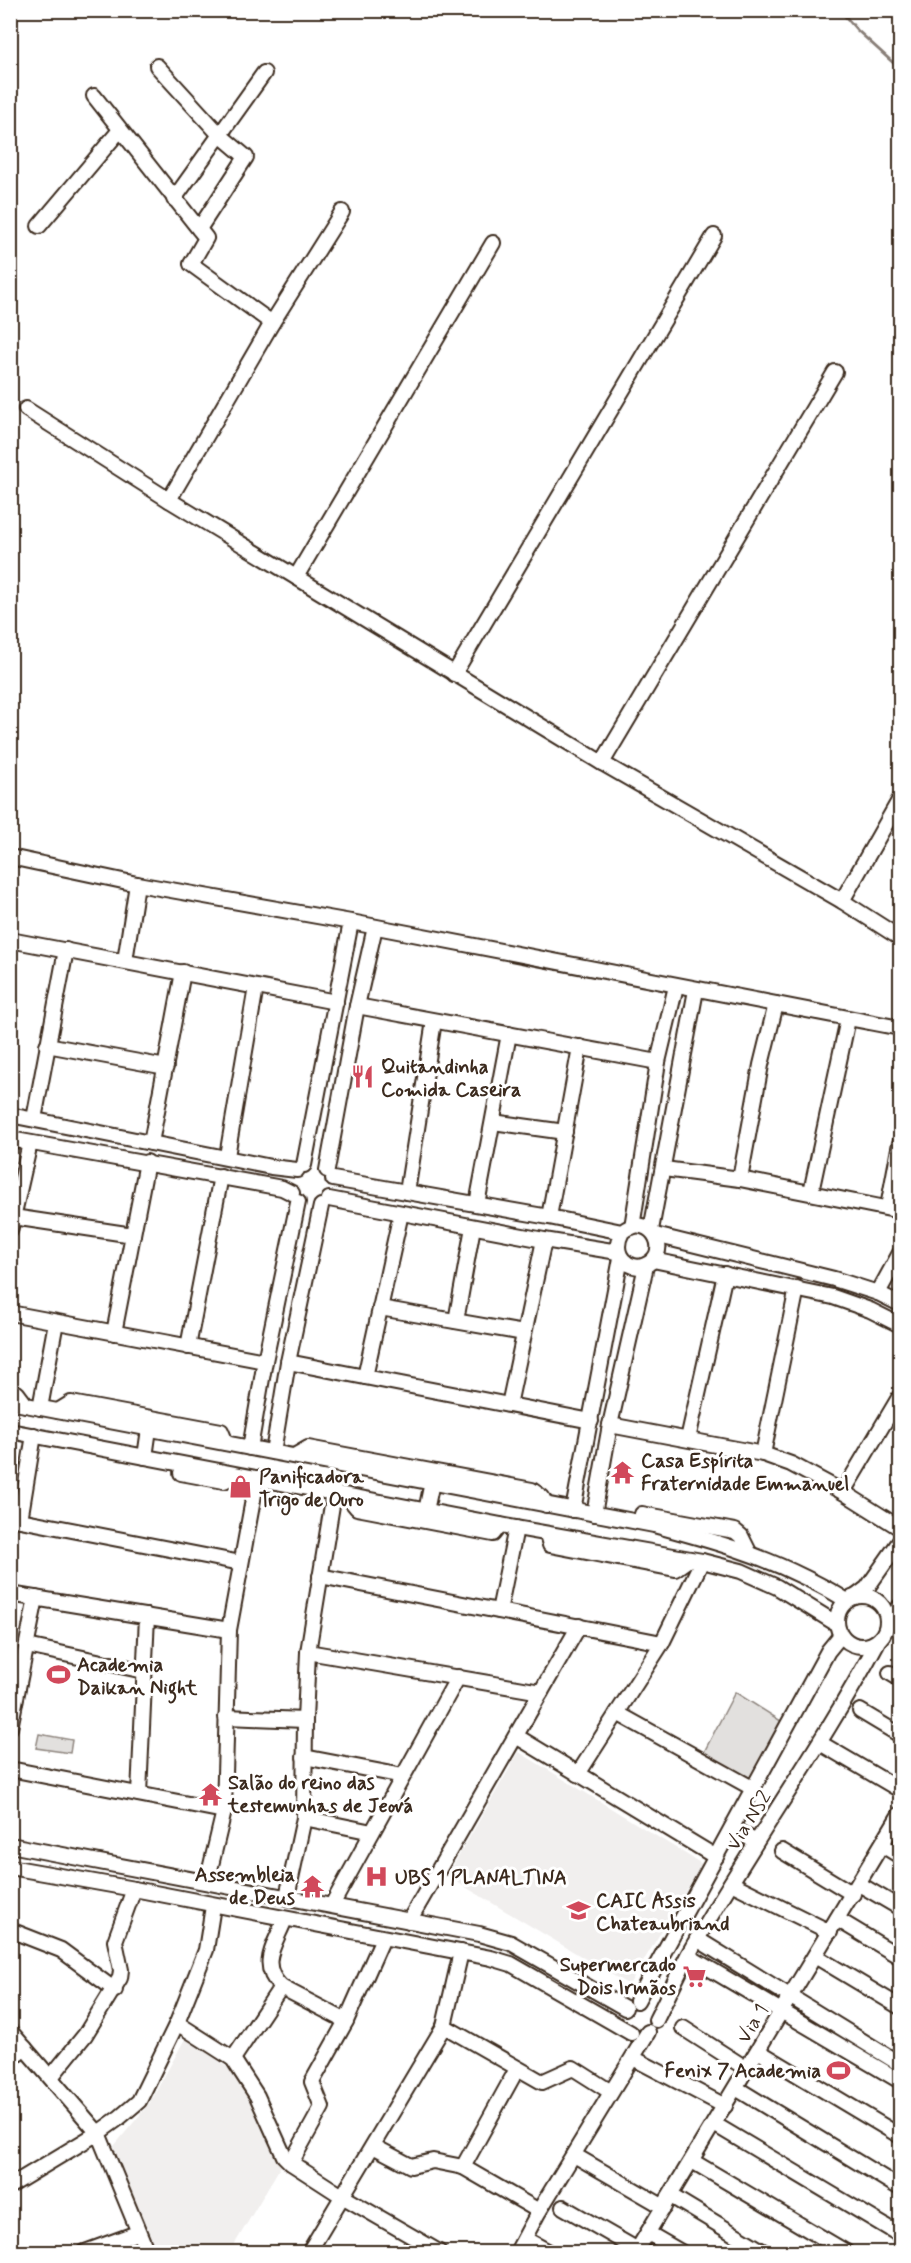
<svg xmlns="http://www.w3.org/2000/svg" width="911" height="2263" font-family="Mynerve,sans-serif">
  <rect width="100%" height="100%" fill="#fff"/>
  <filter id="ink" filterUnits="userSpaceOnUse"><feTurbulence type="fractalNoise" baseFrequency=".0167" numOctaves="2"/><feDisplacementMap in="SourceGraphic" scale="12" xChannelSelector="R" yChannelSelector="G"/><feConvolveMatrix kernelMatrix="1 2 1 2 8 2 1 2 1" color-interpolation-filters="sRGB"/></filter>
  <g filter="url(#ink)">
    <g fill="#f1efee">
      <polygon points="519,1752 702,1864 629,1985 447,1876"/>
      <polygon points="186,2037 236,2074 248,2095 261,2128 282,2164 230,2252 155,2252 114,2146 149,2104"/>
    </g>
    <g fill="#e2e0de" stroke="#8e857e" stroke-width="1.5">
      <polygon points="735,1692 784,1723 753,1782 702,1756"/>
      <polygon points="39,1734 72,1740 70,1753 36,1748"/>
      <polygon points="795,2007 900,2069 900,2078 792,2013"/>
    </g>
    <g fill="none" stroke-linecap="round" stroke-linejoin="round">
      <polyline stroke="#887e77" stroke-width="3" points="840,10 857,30 900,69"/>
      <defs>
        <g id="minor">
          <polyline points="157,66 220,135 246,157 199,229"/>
          <polyline points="94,96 206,238 191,264 272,323"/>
          <polyline points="174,199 264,73"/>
          <polyline points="39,226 120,130"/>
          <polyline points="26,409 169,500 602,763 842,901 900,938"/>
          <polyline points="169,500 272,323 342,212"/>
          <polyline points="296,577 493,243"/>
          <polyline points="454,674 714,236"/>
          <polyline points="602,763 835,372"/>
          <polyline points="10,857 137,884 351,922 900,1028"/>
          <polyline points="842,901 900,799"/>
          <polyline points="10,940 336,1002"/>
          <polyline points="125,961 137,884"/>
          <polyline points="357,1006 658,1062"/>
          <polyline points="47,1045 166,1067"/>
          <polyline points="10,1115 271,1167 297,1170"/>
          <polyline points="34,1119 66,950"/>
          <polyline points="493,1122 565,1132"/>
          <polyline points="10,1139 282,1188 292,1193"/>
          <polyline points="151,1143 183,972"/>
          <polyline points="227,1156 256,987"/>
          <polyline points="304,1165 351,922"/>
          <polyline points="664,1169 740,1179 900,1211"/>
          <polyline points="327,1170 357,1006 375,927"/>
          <path d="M333 1179 549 1217 622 1232C652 1208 677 1259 639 1267 620 1265 613 1249 622 1232"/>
          <polyline points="740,1179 761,1065 776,1004"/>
          <polyline points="407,1192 434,1021"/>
          <polyline points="811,1192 848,1019"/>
          <polyline points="329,1199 544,1240 618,1252"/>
          <polyline points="477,1204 509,1034"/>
          <polyline points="888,1207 900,1143"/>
          <polyline points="13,1217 133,1235"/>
          <polyline points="549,1217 580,1047"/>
          <polyline points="632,1227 658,1062 676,986"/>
          <polyline points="651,1230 696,990"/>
          <polyline points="10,1231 30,1143"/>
          <polyline points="655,1235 834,1279 878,1293 900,1304"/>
          <polyline points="653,1260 833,1297 870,1310 900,1325"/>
          <polyline points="878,1293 900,1253"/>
          <polyline points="380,1308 524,1333"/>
          <polyline points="10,1313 265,1361"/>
          <polyline points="456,1321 473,1227"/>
          <polyline points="114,1333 147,1162"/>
          <polyline points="188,1347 221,1176"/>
          <polyline points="288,1362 591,1421"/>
          <polyline points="365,1377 401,1213"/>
          <polyline points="10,1392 17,1393 26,1405"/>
          <path d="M10 1402 654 1525C709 1540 754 1552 806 1578 820 1585 834 1592 847 1601"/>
          <polyline points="509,1405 544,1240"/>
          <polyline points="40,1408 56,1322"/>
          <polyline points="58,1411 71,1403 221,1431 226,1443"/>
          <polyline points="610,1425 763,1454 791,1464 843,1492 900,1528"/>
          <polyline points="10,1431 516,1528 702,1561 741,1571 777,1587 837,1624"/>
          <polyline points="688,1439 725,1274"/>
          <polyline points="250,1448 265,1361 298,1202"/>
          <polyline points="273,1452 288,1362 321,1206"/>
          <polyline points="763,1454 797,1288"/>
          <polyline points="294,1456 308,1448 532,1490 542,1497 546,1505"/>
          <polyline points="145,1457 149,1429"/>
          <polyline points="181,1473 224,1481 232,1477"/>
          <polyline points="843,1492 900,1396"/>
          <polyline points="347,1496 357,1508 493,1534 500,1525"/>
          <polyline points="573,1510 621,1258"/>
          <polyline points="426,1511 432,1482"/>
          <polyline points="594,1514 610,1425 646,1266"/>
          <polyline points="642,1514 735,1531 741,1536 749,1552"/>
          <polyline points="10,1518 241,1563"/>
          <polyline points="20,1520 34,1435"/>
          <polyline points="547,1534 550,1545 675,1569 689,1559"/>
          <polyline points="320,1576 662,1643 578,1774"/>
          <polyline points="10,1594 229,1630"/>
          <circle cx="862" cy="1621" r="25"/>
          <polyline points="855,1597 867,1588 900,1541"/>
          <polyline points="499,1611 516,1528"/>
          <polyline points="888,1625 900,1606"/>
          <polyline points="662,1643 702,1561"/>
          <polyline points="27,1646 144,1671"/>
          <polyline points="308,1652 541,1692"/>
          <polyline points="890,1673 900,1679"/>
          <polyline points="860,1711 900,1735"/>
          <polyline points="617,1713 754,1789"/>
          <polyline points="226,1717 305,1720"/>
          <polyline points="10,1728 36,1598"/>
          <polyline points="516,1736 716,1857"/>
          <polyline points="820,1743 900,1790"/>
          <polyline points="304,1757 403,1776"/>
          <polyline points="10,1769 224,1811"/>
          <polyline points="139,1794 147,1616"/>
          <polyline points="304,1818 372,1832"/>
          <polyline points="732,1828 756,1842"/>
          <polyline points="10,1845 479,1934 511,1943 625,2008"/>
          <polyline points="882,1845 900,1856"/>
          <polyline points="782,1851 853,1894"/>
          <polyline points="10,1867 134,1889 491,1958 511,1964 631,2033"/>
          <polyline points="207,1882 224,1811 229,1630 257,1478"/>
          <polyline points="731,1883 830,1932"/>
          <polyline points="859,1884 900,1908"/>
          <polyline points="287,1897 304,1818 305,1720 308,1652 334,1493"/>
          <polyline points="332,1905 458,1677"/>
          <polyline points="837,1919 900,1957"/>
          <polyline points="409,1921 579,1626"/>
          <polyline points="10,1930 61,1950 115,1990"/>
          <polyline points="697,1939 900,2064"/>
          <polyline points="688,1956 900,2081"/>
          <polyline points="815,1956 900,2007"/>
          <polyline points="281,1987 346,2021"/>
          <polyline points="637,2001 828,1651 841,1635"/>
          <path d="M656 2020C667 1998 677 1976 688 1955 748 1848 820 1750 877 1643"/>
          <polyline points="177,2023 233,2059 257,2096 284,2156 291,2163 342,2196 439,2252"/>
          <polyline points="444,2026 542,2082 573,2068 611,2092"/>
          <polyline points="683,2028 747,2069"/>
          <polyline points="10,2031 98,2133 147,2252"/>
          <polyline points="758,2051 900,2136"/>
          <polyline points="633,2058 725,2106"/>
          <path d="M233 2059 281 1987C258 1964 275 1945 285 1919"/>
          <polyline points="10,2060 25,2048"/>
          <polyline points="51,2077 85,2035 120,1978 121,1970 115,1941 134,1889"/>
          <polyline points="736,2088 900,2188"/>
          <polyline points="714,2124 900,2235"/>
          <polyline points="373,2146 411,2166 433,2161 463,2167 539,2211"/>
          <polyline points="574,2155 664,2207"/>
          <polyline points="692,2161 846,2252"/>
          <polyline points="291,2163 322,2107 312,2082 346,2021 383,1938"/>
          <polyline points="463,2167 517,2069"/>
          <polyline points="10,2186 98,2133 119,2118 139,2101 177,2023 206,1950 213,1906"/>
          <polyline points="671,2196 764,2252"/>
          <polyline points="563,2207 638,2250"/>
          <polyline points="648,2233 681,2252"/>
          <polyline points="525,2239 549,2252"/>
          <polyline points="85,2252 137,2233"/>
          <polyline points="309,2252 444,2026 461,1952"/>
          <polyline points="517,2252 539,2211 648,2032"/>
          <polyline points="636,2252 900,1814"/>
        </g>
      </defs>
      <use href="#minor" stroke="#3b2a1e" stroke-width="18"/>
      <use href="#minor" stroke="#fff" stroke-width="14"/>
    </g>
  </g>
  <defs>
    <symbol id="restaurant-bare" viewBox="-9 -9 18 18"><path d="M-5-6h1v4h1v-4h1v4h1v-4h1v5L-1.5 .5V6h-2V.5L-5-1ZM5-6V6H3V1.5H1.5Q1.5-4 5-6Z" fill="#d1495b" stroke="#fff" stroke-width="2.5" paint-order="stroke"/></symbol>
    <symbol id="temple-bare" viewBox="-9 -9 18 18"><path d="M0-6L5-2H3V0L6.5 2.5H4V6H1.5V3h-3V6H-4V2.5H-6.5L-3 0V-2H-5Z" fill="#d1495b" stroke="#fff" stroke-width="2.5" paint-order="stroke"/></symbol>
    <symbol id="shop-bare" viewBox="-9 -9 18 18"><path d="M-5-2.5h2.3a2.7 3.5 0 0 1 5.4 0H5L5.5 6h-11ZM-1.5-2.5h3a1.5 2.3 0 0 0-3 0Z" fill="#d1495b" stroke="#fff" stroke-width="2.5" paint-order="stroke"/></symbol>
    <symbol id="stadium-bare" viewBox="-9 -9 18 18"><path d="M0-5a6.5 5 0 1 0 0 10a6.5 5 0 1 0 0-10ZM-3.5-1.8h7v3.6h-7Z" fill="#d1495b" stroke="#fff" stroke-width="2.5" paint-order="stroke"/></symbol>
    <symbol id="hospital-bare" viewBox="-9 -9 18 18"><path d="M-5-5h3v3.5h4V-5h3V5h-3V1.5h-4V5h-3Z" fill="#d1495b" stroke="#fff" stroke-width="2.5" paint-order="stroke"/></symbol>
    <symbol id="school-bare" viewBox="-9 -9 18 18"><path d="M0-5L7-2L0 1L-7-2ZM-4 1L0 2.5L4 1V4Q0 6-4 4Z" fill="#d1495b" stroke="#fff" stroke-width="2.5" paint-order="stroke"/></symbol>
    <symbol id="supermarket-bare" viewBox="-9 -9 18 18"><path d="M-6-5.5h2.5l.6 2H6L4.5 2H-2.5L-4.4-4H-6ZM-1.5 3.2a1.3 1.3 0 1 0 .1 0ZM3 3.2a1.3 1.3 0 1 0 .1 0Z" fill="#d1495b" stroke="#fff" stroke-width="2.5" paint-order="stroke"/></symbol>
  </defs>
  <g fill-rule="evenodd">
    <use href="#restaurant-bare" x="346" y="1060" width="33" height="33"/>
    <use href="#temple-bare" x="606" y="1456" width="33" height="33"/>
    <use href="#shop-bare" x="224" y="1470" width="33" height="33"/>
    <use href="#stadium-bare" x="42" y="1658" width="33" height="33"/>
    <use href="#temple-bare" x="194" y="1778" width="33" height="33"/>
    <use href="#hospital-bare" x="360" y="1860" width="33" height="33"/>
    <use href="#temple-bare" x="296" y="1870" width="33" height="33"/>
    <use href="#school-bare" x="562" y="1894" width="33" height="33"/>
    <use href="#supermarket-bare" x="678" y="1960" width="33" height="33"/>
    <use href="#stadium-bare" x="822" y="2054" width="33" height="33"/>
  </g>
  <g text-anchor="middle" stroke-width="6" stroke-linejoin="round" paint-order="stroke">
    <g font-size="20" font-weight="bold" fill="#3b2a1e" stroke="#fff" text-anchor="start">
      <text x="381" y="1073">Quitandinha<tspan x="381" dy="23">Comida Caseira</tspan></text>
      <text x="641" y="1467">Casa Espírita<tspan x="641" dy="23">Fraternidade Emmanuel</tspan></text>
      <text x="259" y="1483">Panificadora<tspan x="259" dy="23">Trigo de Ouro</tspan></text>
      <text x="77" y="1671">Academia<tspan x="77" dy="23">Daikan Night</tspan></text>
      <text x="228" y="1789">Salão do reino das<tspan x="228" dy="23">testemunhas de Jeová</tspan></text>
      <text x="295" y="1881" text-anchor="end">Assembleia<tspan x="295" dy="23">de Deus</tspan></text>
      <text x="395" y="1884">UBS 1 PLANALTINA</text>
      <text x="596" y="1907">CAIC Assis<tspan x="596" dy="23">Chateaubriand</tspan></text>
      <text x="676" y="1971" text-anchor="end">Supermercado<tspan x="676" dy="23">Dois Irmãos</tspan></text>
      <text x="821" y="2077" text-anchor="end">Fenix 7 Academia</text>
    </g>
    <g font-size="20" fill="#3b2a1e" stroke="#fff">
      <text transform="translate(748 1820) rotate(-58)" y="7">Via NS2</text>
      <text transform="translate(752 2023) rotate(-59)" y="7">Via 1</text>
    </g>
  </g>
  <rect width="911" height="2263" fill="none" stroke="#fff" stroke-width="36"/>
  <rect x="18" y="18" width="875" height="2227" fill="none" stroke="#3b2a1e" stroke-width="2" filter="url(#ink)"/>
</svg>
